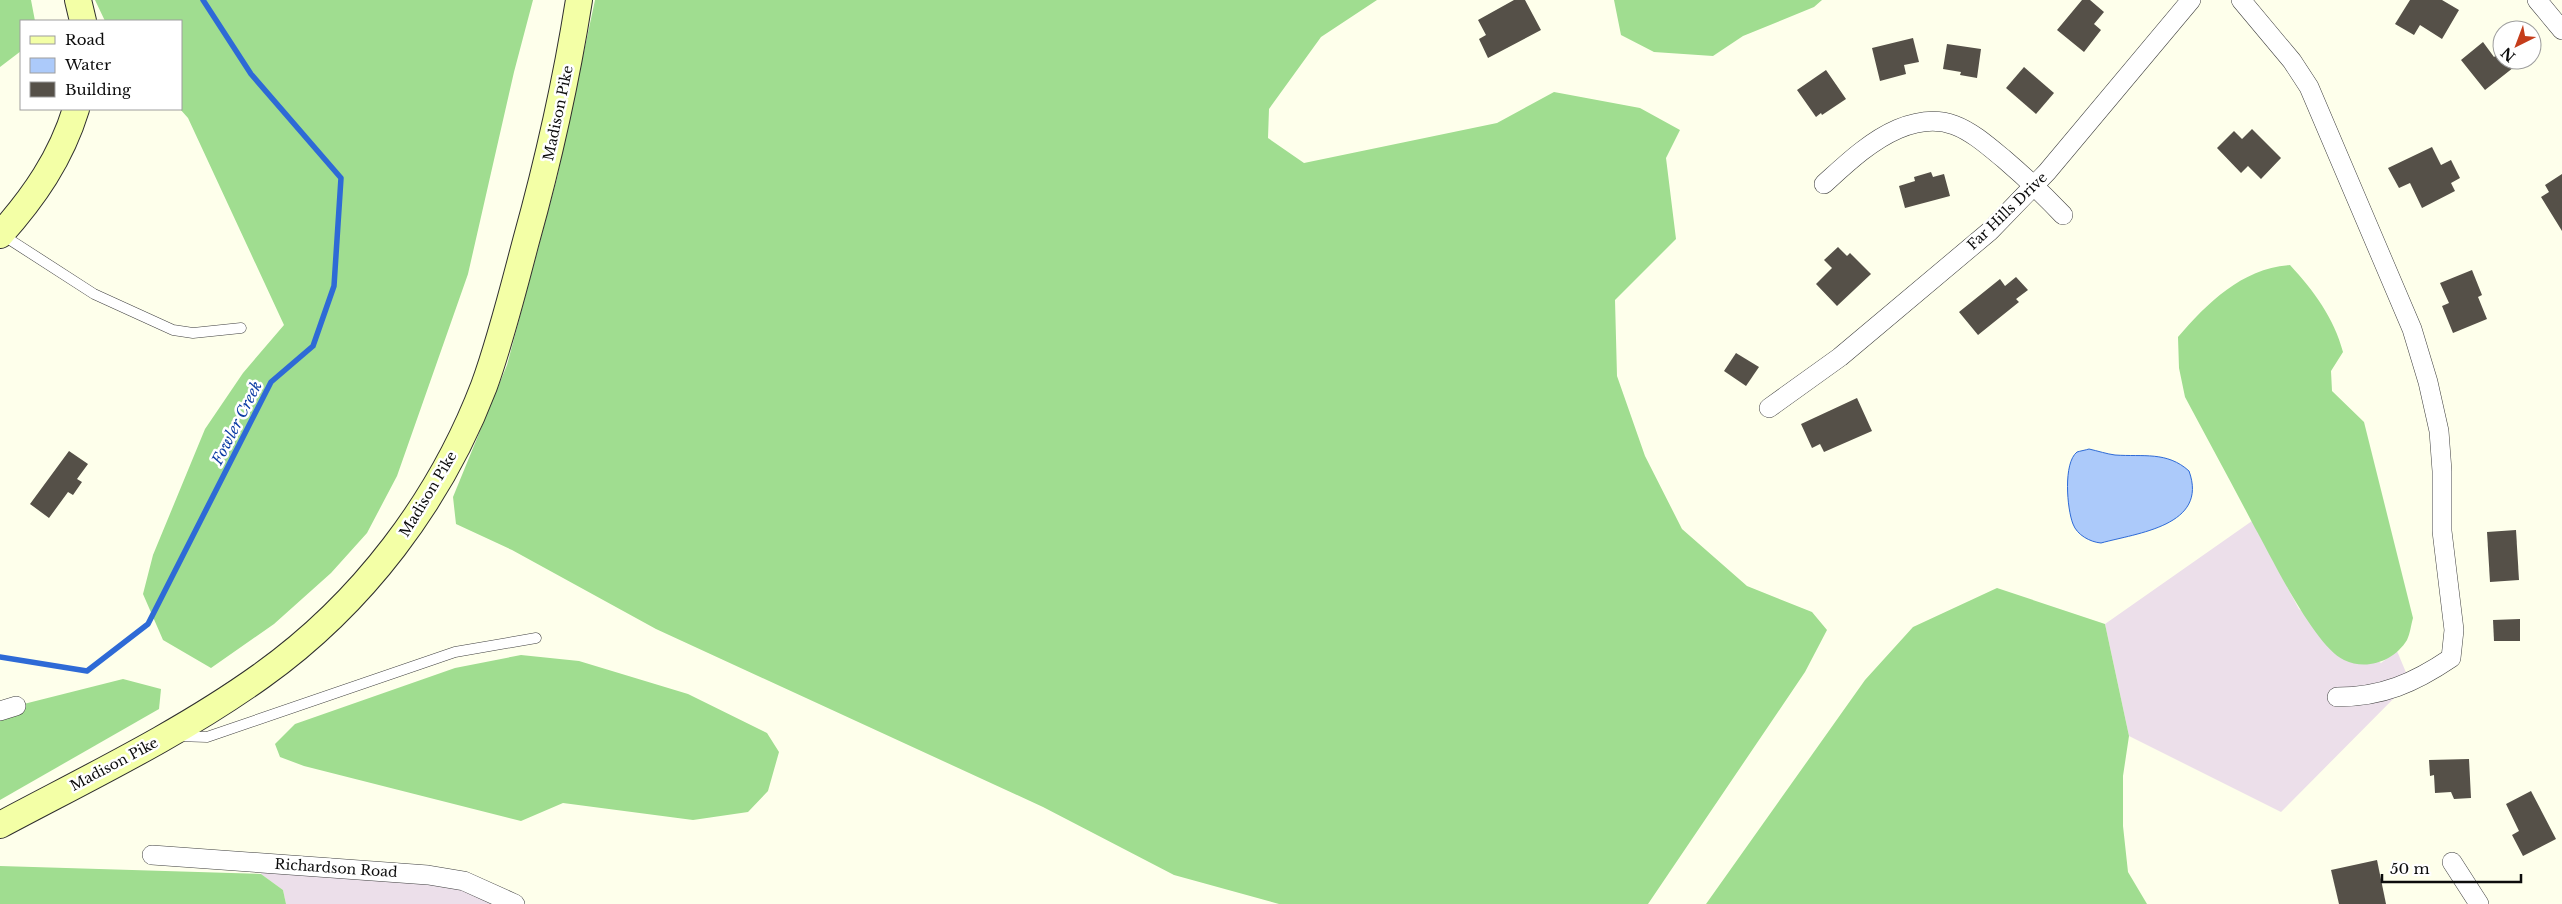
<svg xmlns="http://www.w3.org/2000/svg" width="2562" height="904" font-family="'Libre Baskerville',serif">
  <rect width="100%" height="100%" fill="#feffeb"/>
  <g fill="#ecdfea">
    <polygon points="2252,521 2299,609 2381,663 2397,651 2410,682 2281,812 2129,736 2105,624"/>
    <polygon points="262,863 428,875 515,904 286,904 283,890 261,874"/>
  </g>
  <g fill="#a0dd90">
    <polygon points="0,0 31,0 35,21 21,21 21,51 0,67"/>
    <polygon points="95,0 533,0 514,72 468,274 397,476 367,533 331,573 274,624 211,668 163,640 143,594 153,555 205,429 243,373 284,325 188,118 180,109 181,21 105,21"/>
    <polygon points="595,0 1377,0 1321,37 1269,109 1268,138 1304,163 1497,123 1554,92 1640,108 1680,130 1666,158 1676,239 1615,300 1617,376 1645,456 1682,529 1747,586 1812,612 1827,630 1805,672 1648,904 1279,904 1174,875 1043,807 656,629 512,550 456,524 453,497 507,365 557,178"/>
    <polygon points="1614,0 1822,0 1814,7 1743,36 1713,56 1654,52 1621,35"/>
    <path d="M2290 265C2314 291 2334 318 2343 352L2331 371 2332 391 2364 422 2413 618C2411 625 2410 634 2407 640 2394 661 2367 671 2344 660 2314 646 2272 558 2255 528 2232 484 2208 440 2185 397L2179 368 2178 337C2208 302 2243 268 2290 265Z"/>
    <polygon points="1997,588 2105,624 2129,736 2123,776 2123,826 2128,872 2147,904 1706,904 1865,680 1913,627"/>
    <polygon points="521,655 579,661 688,694 767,733 779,752 768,791 748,812 693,820 563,803 521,821 304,766 280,757 275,744 295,724 455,668"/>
    <polygon points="123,679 161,689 159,709 0,800 0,710"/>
    <polygon points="0,866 261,874 283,890 286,904 0,904"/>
  </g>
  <path fill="#accafa" stroke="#2e6ad6" d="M2089 449C2098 451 2107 454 2115 455 2143 457 2167 451 2189 471 2209 526 2137 533 2101 543 2090 542 2077 535 2073 524 2067 509 2063 463 2077 452 2080 451 2086 450 2089 449Z"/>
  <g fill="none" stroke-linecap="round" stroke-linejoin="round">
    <polyline stroke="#2e6ad6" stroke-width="5.5" points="0,657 87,671 148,624 271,382 313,346 334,286 341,178 251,74 203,0"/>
  </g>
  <g fill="#555048">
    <polygon points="1514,0 1525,0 1541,30 1488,58 1479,39 1486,35 1478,20"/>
    <polygon points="2082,0 2090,0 2104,12 2094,24 2101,30 2084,52 2057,30"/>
    <polygon points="2410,0 2442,0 2459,10 2442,39 2420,25 2414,35 2395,24"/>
    <polygon points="1913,38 1919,62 1904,65 1906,74 1880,81 1872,48"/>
    <polygon points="2483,42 2494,57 2502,51 2502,60 2523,60 2485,90 2461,60"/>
    <polygon points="1947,44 1981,49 1977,78 1960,75 1961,72 1943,69"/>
    <polygon points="2024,67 2054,93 2036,114 2006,88"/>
    <polygon points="1826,70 1846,99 1822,115 1821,113 1816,117 1797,90"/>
    <polygon points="2252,129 2281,158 2261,179 2248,166 2241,173 2217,148 2234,131 2242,139"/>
    <polygon points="2432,147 2441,165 2451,160 2460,178 2451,183 2455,191 2422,208 2410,183 2399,188 2388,168"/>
    <polygon points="1931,172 1933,177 1944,174 1950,196 1905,208 1899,186 1915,181 1914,177"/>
    <polygon points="2562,174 2562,231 2541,197 2549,192 2545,185"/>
    <polygon points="1838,247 1847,256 1850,253 1871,274 1837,306 1816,284 1832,268 1824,260"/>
    <polygon points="2472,270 2482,295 2478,297 2487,319 2453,333 2442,306 2449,303 2440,283"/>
    <polygon points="2016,277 2028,290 2016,299 2019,302 1978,335 1959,312 2000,279 2005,286"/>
    <polygon points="1736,353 1759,367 1746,386 1724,371"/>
    <polygon points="1857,398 1872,431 1824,452 1820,444 1812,448 1801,424"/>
    <polygon points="69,451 88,464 77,479 82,482 73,495 68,492 49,518 30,504"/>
    <polygon points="2516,530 2519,580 2490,582 2487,532"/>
    <polygon points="2520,619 2520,641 2494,641 2493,620"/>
    <polygon points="2469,759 2471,798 2454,799 2451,792 2435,793 2434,775 2430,776 2429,760"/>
    <polygon points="2531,791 2556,839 2523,856 2512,835 2519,831 2506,804"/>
    <polygon points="2377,860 2386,904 2339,904 2331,870"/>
  </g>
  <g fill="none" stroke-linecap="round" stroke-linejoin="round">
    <defs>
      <g id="lane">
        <polyline points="1,234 94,294 173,330 193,333 241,328"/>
        <polyline points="176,736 207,737 455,652 536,638"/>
      </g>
      <g id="street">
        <path d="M2241 0 2292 61 2309 87 2412 329 2428 382 2439 431 2442 471V531L2454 630 2451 658C2414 683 2382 697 2337 697"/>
        <polyline points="2537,0 2562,30"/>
        <path d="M1824 184C1846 164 1870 141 1898 129 1946 109 1969 130 2004 159 2025 177 2044 195 2063 215"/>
        <polyline points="1769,408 1840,357 1990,231 2047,172 2191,0"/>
        <polyline points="0,711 16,706"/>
        <polyline points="152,855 428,875 464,881 515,904"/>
        <polyline points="2452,862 2479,904"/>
      </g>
      <g id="secondary">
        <polyline points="78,0 83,21"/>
        <path d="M0 235C34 197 61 158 76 109"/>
        <path d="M0 825C88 778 180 734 261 676 362 604 440 501 484 386 501 339 513 290 526 241 548 162 566 82 579 0"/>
      </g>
    </defs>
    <use href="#lane" stroke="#3f3f3f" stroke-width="11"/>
    <use href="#street" stroke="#3f3f3f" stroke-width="20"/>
    <use href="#secondary" stroke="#2e2e2e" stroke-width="28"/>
    <use href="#lane" stroke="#fff" stroke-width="10"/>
    <use href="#street" stroke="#fff" stroke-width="19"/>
    <use href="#secondary" stroke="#f3ffa6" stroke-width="26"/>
  </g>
  <g text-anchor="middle" stroke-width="5" stroke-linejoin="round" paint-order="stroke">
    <g font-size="14" fill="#0c0c0c" stroke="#fff">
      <text transform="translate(558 113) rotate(-78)" y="5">Madison Pike</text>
      <text transform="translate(2007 211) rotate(-44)" y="5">Far Hills Drive</text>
      <text transform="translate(428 494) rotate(-59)" y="5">Madison Pike</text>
      <text transform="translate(114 764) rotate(-28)" y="5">Madison Pike</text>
      <text transform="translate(336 868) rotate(4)" y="5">Richardson Road</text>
    </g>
    <g font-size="15" font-style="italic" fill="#0e3ea5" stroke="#fff">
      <text transform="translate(237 423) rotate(-63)" y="5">Fowler Creek</text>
    </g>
  </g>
  <rect x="20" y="20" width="162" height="90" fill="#ffffff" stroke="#9e9e9e"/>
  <rect x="30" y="36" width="25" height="8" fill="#f3ffa6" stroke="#9e9e9e"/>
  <text x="65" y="45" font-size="15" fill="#0c0c0c">Road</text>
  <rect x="30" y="58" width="25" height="15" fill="#accafa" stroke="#9e9e9e"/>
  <text x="65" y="70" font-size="15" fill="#0c0c0c">Water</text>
  <rect x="30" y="82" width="25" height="15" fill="#555048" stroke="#9e9e9e"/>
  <text x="65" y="95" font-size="15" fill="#0c0c0c">Building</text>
  <g transform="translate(2517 45) rotate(222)"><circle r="24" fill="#ffffff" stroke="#9e9e9e"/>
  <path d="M0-4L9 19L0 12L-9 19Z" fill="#c53d1b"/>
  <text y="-8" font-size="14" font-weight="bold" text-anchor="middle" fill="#0c0c0c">N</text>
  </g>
  <path d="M2382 874v8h139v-8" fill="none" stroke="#0c0c0c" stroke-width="2.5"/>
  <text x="2390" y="874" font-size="15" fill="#0c0c0c" stroke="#ffffff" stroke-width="4" paint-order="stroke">50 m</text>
</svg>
